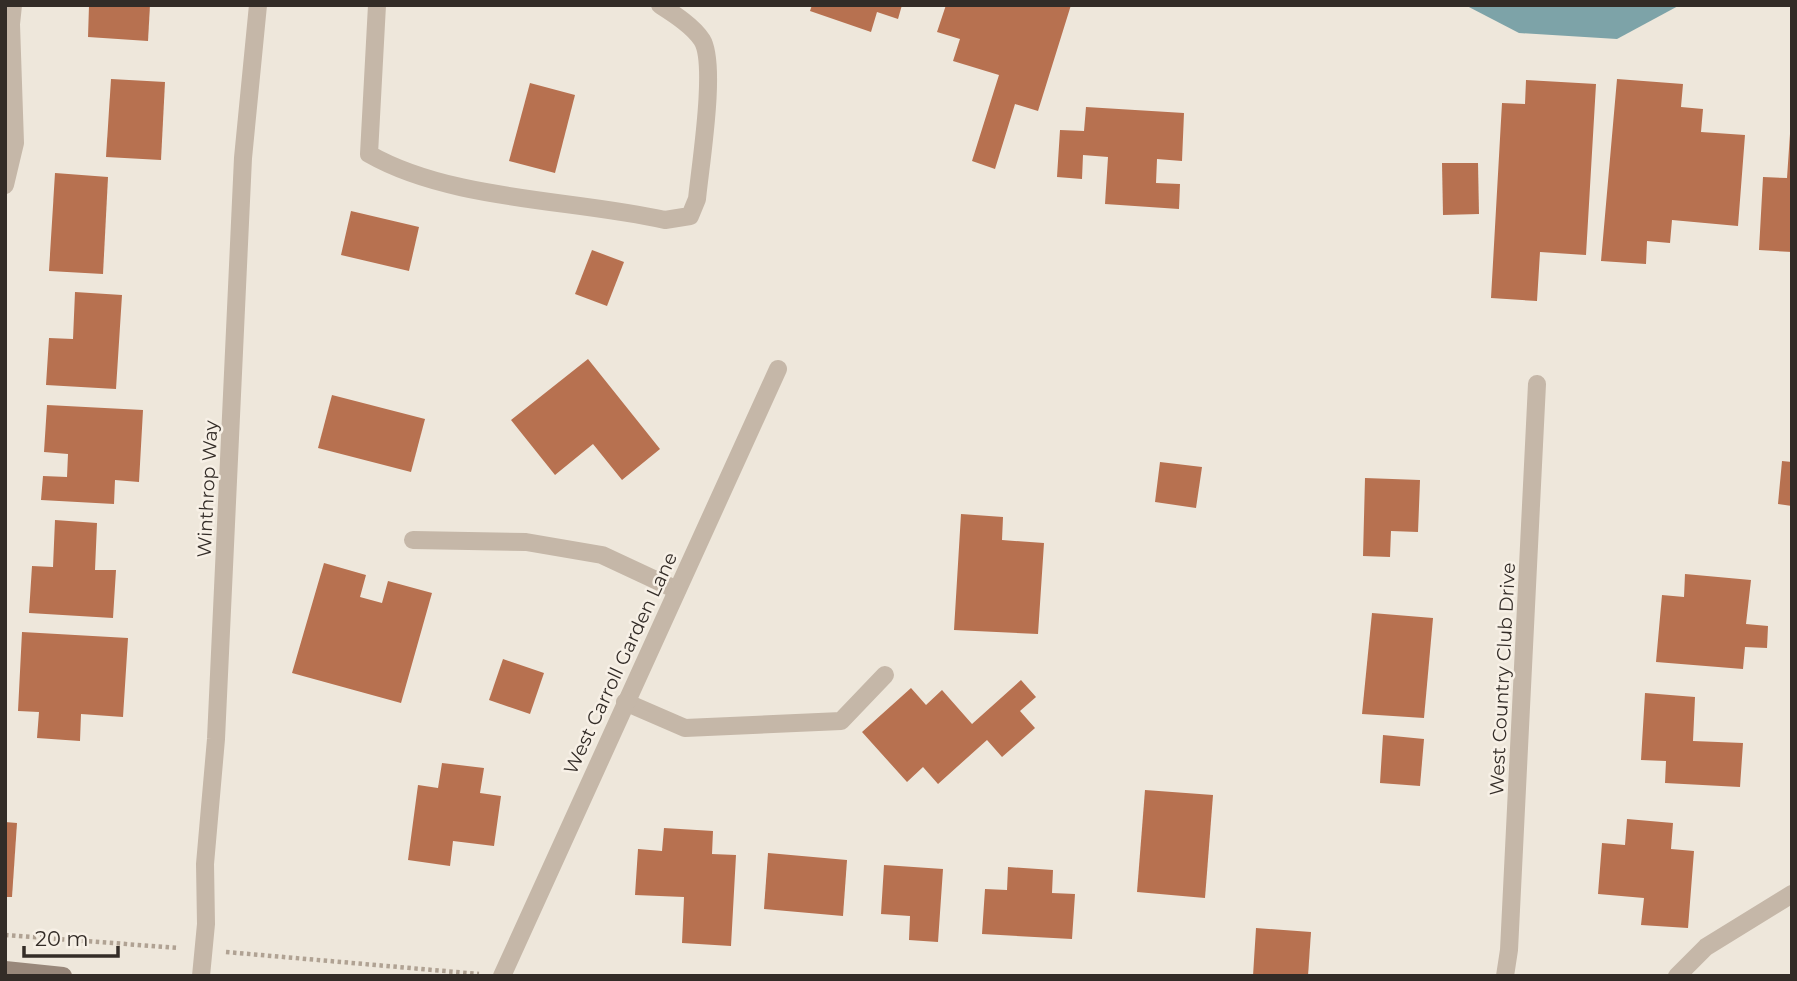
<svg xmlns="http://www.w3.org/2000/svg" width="1797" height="981" font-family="Montserrat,sans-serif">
  <rect width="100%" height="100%" fill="#eee7db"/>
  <polygon fill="#7da3a8" points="1465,5 1680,5 1617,39 1519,33"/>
  <g fill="#b77150">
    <polygon points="89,5 150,5 148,41 88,37"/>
    <polygon points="812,5 902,5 898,19 877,12 871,32 810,11"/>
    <polygon points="946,5 1071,5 1038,111 1015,104 995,169 972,161 999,75 953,61 960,39 937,32"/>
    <polygon points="111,79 165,82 161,160 106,157"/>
    <polygon points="1617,79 1683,84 1681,107 1703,109 1701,132 1745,135 1738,226 1672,220 1670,243 1647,241 1646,264 1601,261"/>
    <polygon points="1526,80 1596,84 1586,255 1540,252 1537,301 1491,298 1502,103 1525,104"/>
    <polygon points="530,83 575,95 555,173 509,161"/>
    <polygon points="1086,107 1184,113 1182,161 1157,159 1156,183 1180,184 1179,209 1105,204 1108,157 1083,155 1082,179 1057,177 1060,130 1084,131"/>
    <polygon points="1790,134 1792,252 1759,250 1763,177 1787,178"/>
    <polygon points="1442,163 1478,163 1479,214 1443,215"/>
    <polygon points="55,173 108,177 103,274 49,271"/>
    <polygon points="351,211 419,227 409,271 341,255"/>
    <polygon points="592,250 624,262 607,306 575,294"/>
    <polygon points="75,292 122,295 116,389 46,385 49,338 73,339"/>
    <polygon points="588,359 660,449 622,480 593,444 555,475 511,420"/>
    <polygon points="332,395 425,419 411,472 318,448"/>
    <polygon points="47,405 143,410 139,482 115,480 114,504 41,500 43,476 67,477 68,454 44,452"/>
    <polygon points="1782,461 1792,462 1792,506 1778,504"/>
    <polygon points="1160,462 1202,467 1196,508 1155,502"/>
    <polygon points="1365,478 1420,480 1418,532 1391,531 1390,557 1363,556"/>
    <polygon points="961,514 1003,517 1002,540 1044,543 1038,634 954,630"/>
    <polygon points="55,520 97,523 95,570 116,570 113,618 29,613 32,566 53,567"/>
    <polygon points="324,563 366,575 360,597 382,603 388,581 432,593 401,703 292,673"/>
    <polygon points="1685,574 1751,580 1746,624 1768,626 1767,648 1745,647 1743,669 1656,662 1662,595 1684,597"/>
    <polygon points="1372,613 1433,618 1424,718 1362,714"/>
    <polygon points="22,632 128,638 123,717 81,714 80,741 37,738 39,712 18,711"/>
    <polygon points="503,659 544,673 530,714 489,700"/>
    <polygon points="1021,680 1036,697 1020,711 1035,728 1002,757 987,740 938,784 923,767 907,782 862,732 911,688 926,705 942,690 972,724"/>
    <polygon points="1645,693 1695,697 1693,741 1743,743 1740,787 1665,783 1666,761 1641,760"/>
    <polygon points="1383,735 1424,739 1420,786 1380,783"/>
    <polygon points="442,763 484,768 480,793 501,796 494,846 453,841 450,866 408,860 418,785 438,788"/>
    <polygon points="1145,790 1213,795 1205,898 1137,892"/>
    <polygon points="1627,819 1673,823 1671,849 1694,851 1688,928 1641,925 1644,898 1598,894 1602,843 1625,845"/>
    <polygon points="5,822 17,823 12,897 5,897"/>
    <polygon points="664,828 713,831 712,854 736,855 731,946 682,943 684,897 635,895 638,849 662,851"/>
    <polygon points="768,853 847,860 843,916 764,909"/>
    <polygon points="884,865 943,869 938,942 909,940 910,916 881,914"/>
    <polygon points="1008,867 1053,870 1052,893 1075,894 1072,939 982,934 985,889 1007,890"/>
    <polygon points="1256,928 1311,932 1308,976 1253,976"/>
  </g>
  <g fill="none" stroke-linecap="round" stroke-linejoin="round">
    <g stroke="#b0a293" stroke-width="4.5" stroke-dasharray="3.5 3.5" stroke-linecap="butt">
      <polyline points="5,935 179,948"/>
      <polyline points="226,952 479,974"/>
    </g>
    <g stroke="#c5b7a8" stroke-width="18">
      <path d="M377 5 369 154C451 201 573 199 665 220L690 216 697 199C700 167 717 64 702 40 693 26 674 14 660 5"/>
      <polyline points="413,540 526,542 602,555 677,590"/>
      <polyline points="625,702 685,728 841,721 885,675"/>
      <polyline points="1677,976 1706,947 1792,894"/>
    </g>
    <g stroke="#c5b7a8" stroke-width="18">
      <polyline points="5,185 15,143 11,24 13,5"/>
      <polyline points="201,976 206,924 205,864 216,739 243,158 258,5"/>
      <polyline points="502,976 778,369"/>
      <polyline points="1505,976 1509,950 1537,384"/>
    </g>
    <polyline stroke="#98877a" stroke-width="18" points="5,970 63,976"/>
  </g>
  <g text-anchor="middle" stroke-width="5" stroke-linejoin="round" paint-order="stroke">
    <g font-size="19" fill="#332c27" stroke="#f7f0e6">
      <text transform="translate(207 489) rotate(-87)" y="7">Winthrop Way</text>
      <text transform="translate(620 663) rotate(-65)" y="7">West Carroll Garden Lane</text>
      <text transform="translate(1502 679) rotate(-87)" y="7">West Country Club Drive</text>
    </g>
  </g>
  <rect width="1797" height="981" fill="none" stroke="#332c27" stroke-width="14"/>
  <path d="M24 946v10h94v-10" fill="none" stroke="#332c27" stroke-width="3.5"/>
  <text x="35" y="946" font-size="21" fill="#332c27" stroke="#f7f0e6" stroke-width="5" paint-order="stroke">20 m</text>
</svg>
